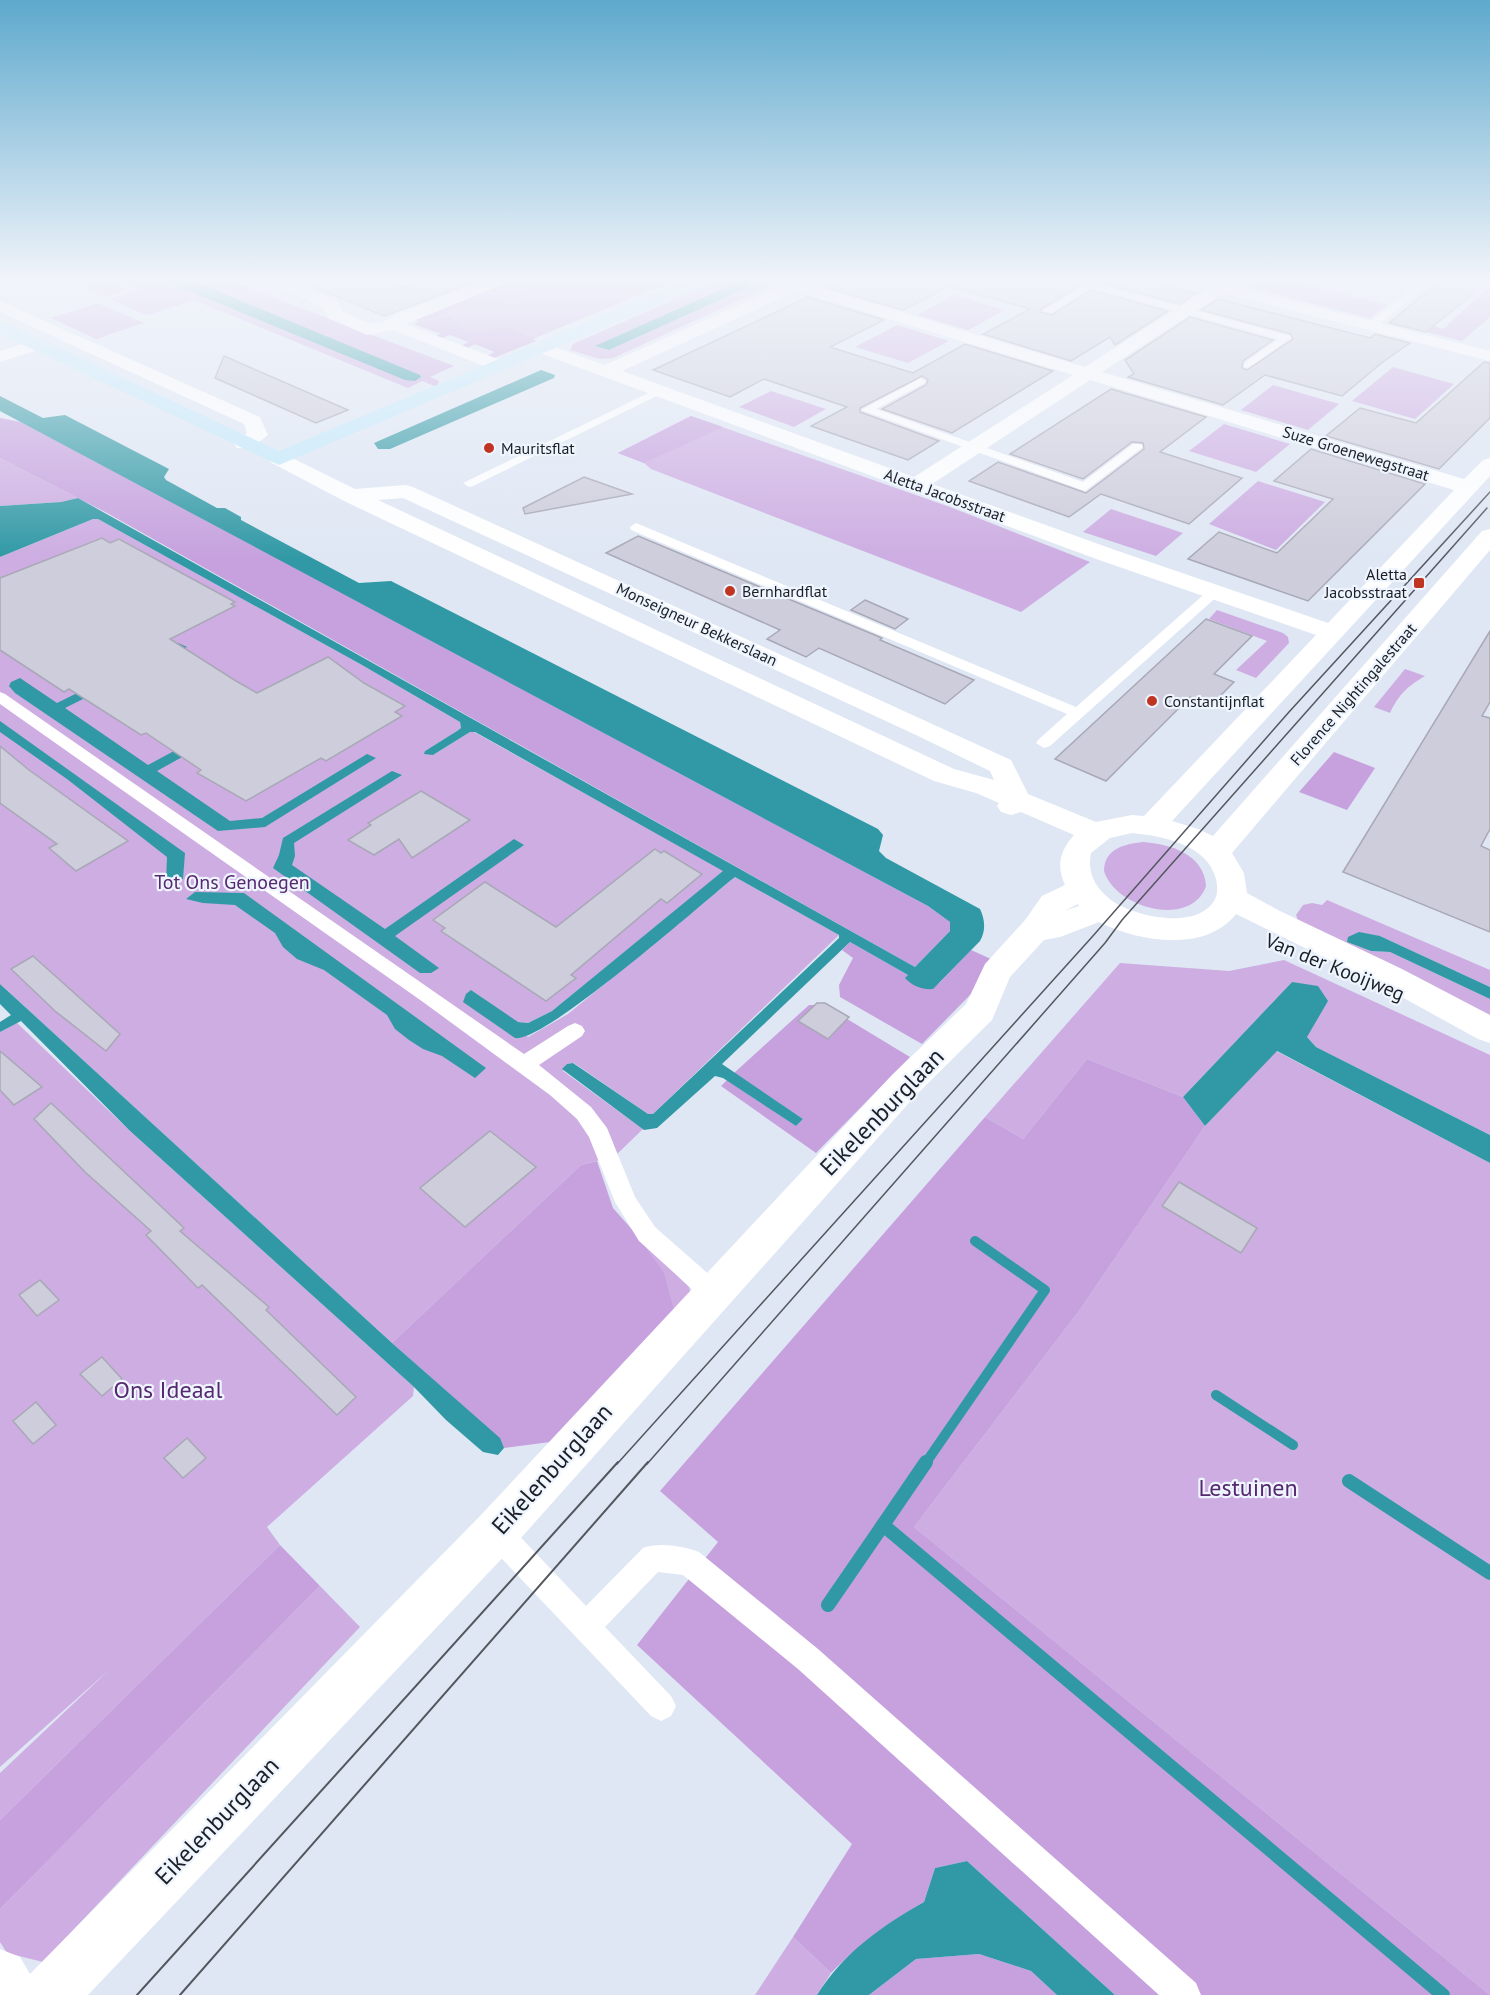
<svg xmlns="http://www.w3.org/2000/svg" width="1490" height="1995" font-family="'PT Sans',sans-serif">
  <rect width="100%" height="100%" fill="#dfe7f4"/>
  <g fill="#cdade2">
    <polygon points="70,279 106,279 129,289 104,297 85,289 89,287"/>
    <polygon points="115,279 225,279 454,366 430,377 439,381 437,387 422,381 408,388 194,300 148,315 143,314 111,299 139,290"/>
    <polygon points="510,279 648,279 659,283 667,280 663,287 653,289 533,339 536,341 487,356 495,352 475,344 467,348 461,346 469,342 450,335 441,338 436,336 441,334 414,324 419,321 409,318"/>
    <polygon points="721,279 745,279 596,346 609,350 766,279 786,279 613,358 600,359 570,350 573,344"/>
    <polygon points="1253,279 1295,279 1293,281 1387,305 1370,318 1252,288 1247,283"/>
    <polygon points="1490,286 1490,317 1462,341 1398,325 1429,325 1443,329"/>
    <polygon points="954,295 1005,310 968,330 917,315"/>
    <polygon points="98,303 144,323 96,339 51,318"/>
    <polygon points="897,325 949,341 908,363 855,347"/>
    <polygon points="1393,367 1454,384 1415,419 1352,401"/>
    <polygon points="1273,385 1339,404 1308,430 1241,410"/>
    <polygon points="771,391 826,409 794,427 739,407"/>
    <polygon points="691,416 950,507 1090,562 1021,612 651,469 644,463 618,453"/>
    <polygon points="1224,424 1290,444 1256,472 1189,451"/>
    <polygon points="0,458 78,498 61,502 0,506"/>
    <polygon points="1258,481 1325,502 1276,550 1209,524"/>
    <polygon points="1111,509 1183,533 1156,556 1083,532"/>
    <polygon points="93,519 98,519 362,665 460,722 461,728 457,731 425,751 433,755 470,732 474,732 724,871 552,1011 528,1023 517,1022 471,990 528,1037 568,1014 735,877 839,935 653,1114 648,1114 574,1063 567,1064 563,1071 643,1129 615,1156 581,1165 392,1343 0,984 0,557"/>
    <polygon points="1217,610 1283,633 1288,637 1289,643 1256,678 1236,670 1267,641 1209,619"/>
    <path d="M1405 669 1425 676C1408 686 1399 694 1390 713L1374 707Z"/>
    <path d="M1143 842C1170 844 1204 854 1206 886 1191 929 1115 908 1104 871 1104 849 1124 844 1143 842Z"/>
    <polygon points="1327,900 1490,970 1490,987 1380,936 1347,942 1371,951 1390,952 1490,999 1490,1020 1299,923 1296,915 1303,905 1312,903 1322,905"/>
    <polygon points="1284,960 1490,1055 1490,1135 1316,1047 1307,1037 1292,982 1183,1097 1087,1059 1023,1139 985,1117 1120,963 1229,971"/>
    <polygon points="16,1022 129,1130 414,1387 413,1396 267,1527 280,1545 0,1820 0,1773 109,1670 0,1767 0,1032"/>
    <polygon points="1276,1051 1490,1163 1490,1995 914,1527 1079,1311 1205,1126"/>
    <polygon points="636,1234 689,1287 691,1294 674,1311"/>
    <polygon points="320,1586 360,1627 43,1962 7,1953 0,1942 0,1909"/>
    <polygon points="793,1937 831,1973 817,1995 755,1995"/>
  </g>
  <g fill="#c6a1de">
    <polygon points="510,279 539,279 528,285 524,291 529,298 460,306 431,318 415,320"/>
    <path d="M613 279C625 279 660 283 667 280L674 282 663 287H619Z"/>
    <polygon points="451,317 468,332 511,328 536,341 494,358 487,356 495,352 475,344 467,348 461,346 469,342 450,335 441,338 436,336 441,334 414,324"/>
    <polygon points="691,416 723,427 644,463 618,453"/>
    <polygon points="0,418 21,422 104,466 928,906 950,922 950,931 915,967 107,513 0,458"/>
    <polygon points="1334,752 1375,768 1347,810 1299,792"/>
    <polygon points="850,942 908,975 939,983 971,950 991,959 971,994 922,1044 840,997 839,985 853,958 842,950"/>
    <polygon points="809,1005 824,1005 910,1057 816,1153 721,1086 727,1080 796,1126 803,1119 734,1073"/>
    <path d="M1087 1059 1183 1097 1205 1126 1079 1311 914 1527 1490 1995H1115L967 1861 935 1868 924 1902C886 1924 862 1942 831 1973L793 1937 852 1844 637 1645 718 1542 660 1491 985 1117 1023 1139Z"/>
    <polygon points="597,1161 613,1208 636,1234 664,1273 674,1311 550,1442 504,1448 481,1422 392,1343 581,1165"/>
    <polygon points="280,1545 320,1586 0,1909 0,1820"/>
    <polygon points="979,1954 1031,1971 1057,1995 869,1995 916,1959"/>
  </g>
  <g fill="#3099a5">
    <polygon points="160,279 188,279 420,375 421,377 415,381 405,380"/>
    <polygon points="745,279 766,279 609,350 595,346"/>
    <polygon points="541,370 555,375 554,378 390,449 378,449 374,443"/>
    <path d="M0 396 43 418 65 415 169 469 164 477 166 480 217 508H225L241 517V520L359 583 391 581 878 829 883 835 879 851 886 858 980 909C985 919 986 931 980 941L933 989C923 990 912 986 905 978L908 975 850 942 722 1064 803 1119 796 1126 723 1078 715 1076 657 1128 644 1130 562 1069 567 1064 573 1063 648 1114H653L839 938V935L735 877C702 903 545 1043 515 1038L463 1002 466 994 471 990 518 1022 528 1023 552 1011 723 871 475 732H470L433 755 424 754 425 751 457 731 461 728 460 722 362 665 98 519H93L0 557V506L61 502 78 498 915 967 950 931V922L928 906 0 411Z"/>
    <polygon points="178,643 187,647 65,708 148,765 274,697 281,702 157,771 230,821 262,818 367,754 376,758 265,827 218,831 15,693 9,686 11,682 20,678 57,703"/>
    <polygon points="0,721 185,853 183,879 166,882 167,857 67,779 0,732"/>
    <polygon points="392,771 402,775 294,843 295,856 292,865 385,929 514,839 524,845 395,936 439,968 431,973 420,973 273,868 279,855 283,838"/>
    <polygon points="195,892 244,893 486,1068 475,1078 442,1056 423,1049 409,1040 395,1029 387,1015 324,970 297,959 283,947 275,933 235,905 203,903 186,899"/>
    <polygon points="1359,932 1380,936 1490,987 1490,999 1390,952 1371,951 1347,942 1348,937"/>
    <polygon points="1292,982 1318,986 1328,1001 1307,1037 1316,1047 1490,1135 1490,1163 1277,1051 1205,1126 1183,1097"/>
    <polygon points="0,984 392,1343 500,1438 504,1448 498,1455 483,1452 446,1420 414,1387 129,1130 21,1021 0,1032 0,1022 11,1015 0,1004"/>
    <path d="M967 1861 1115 1995H1057L1031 1971 979 1954 916 1959 869 1995H817C844 1952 882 1926 924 1902L935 1868Z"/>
  </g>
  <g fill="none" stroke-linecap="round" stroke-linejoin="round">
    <g stroke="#3099a5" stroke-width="10">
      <polyline points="1216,1395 1293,1445"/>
      <polyline points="925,1464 1045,1290 975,1241"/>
    </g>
    <g stroke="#3099a5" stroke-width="14">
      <polyline points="926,1462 883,1525 1443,1995"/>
      <polyline points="1349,1481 1490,1573"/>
      <polyline points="828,1605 883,1525"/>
    </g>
  </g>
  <g fill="#cdcddb" stroke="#a8a8b6" stroke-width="1.5">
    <polygon points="295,279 386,279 389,284 403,289 413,284 413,279 475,279 475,282 384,316"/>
    <polygon points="846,279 1144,279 1196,293 1180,304 1089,280 1041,309 1040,312 1052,315 1091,290 1168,311 1115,345 1110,337 1071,361 983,334 1030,309 952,287 952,285 903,310 828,288"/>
    <polygon points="1443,279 1490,280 1426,332 1389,323"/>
    <polygon points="808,297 884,320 830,347 913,373 965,344 1053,371 952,433 882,409 926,385 928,380 922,376 860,408 860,412 939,441 908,460 811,426 847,407 764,379 730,397 653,370"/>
    <polygon points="1218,299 1370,338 1375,334 1410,343 1384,361 1342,396 1265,375 1223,405 1128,377 1134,374 1125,360 1190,317 1273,340 1243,361 1242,368 1247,370 1293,339 1291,334 1201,310"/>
    <polygon points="224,356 348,410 316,423 215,378"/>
    <polygon points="1484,362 1490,363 1490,418 1439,469 1326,436 1360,408 1416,423"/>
    <polygon points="1111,389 1206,417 1160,452 1242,478 1189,524 1101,494 1069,517 969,481 998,462 1086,493 1144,449 1143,443 1132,442 1083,479 1010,454"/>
    <polygon points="1311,449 1425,484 1308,601 1188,559 1219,532 1277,553 1333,499 1274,481"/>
    <polygon points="584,477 632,494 525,514 523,508"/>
    <polygon points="638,536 882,638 880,640 974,680 945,704 819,648 806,657 767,639 780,630 606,553"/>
    <polygon points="102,538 110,543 119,539 235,602 231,604 235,606 170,639 236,681 257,693 328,657 364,683 405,706 395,712 402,716 326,761 321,758 246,801 197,773 201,770 146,733 141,735 69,689 64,692 0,650 0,578"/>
    <polygon points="865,600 908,619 895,629 851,610"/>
    <polygon points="1206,619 1252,636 1214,674 1234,682 1211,705 1190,697 1106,781 1055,759"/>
    <polygon points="1490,631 1490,702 1482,716 1490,718 1490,829 1481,846 1490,850 1490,932 1343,872"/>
    <polygon points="0,746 29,770 128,841 76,871 49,848 57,844 0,803"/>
    <polygon points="421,791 470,820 412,858 399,839 374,855 348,840 371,825 368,823"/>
    <polygon points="655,849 661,853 664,851 702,874 667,903 661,899 571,975 576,978 546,1001 441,931 445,928 433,920 485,882 556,927"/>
    <polygon points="33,956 120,1034 106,1051 55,1011 11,969"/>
    <polygon points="817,1003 825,1003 849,1017 828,1039 798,1021"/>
    <polygon points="0,1051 42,1087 14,1105 0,1090"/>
    <polygon points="51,1103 184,1228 180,1231 269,1307 266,1310 356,1397 337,1415 202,1285 198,1288 146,1235 151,1231 85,1172 34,1119"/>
    <polygon points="490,1131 536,1167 465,1227 420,1188"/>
    <polygon points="1179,1182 1257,1228 1241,1253 1162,1206"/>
    <polygon points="40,1280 59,1300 37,1316 19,1295"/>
    <polygon points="102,1357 122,1379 102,1396 80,1374"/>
    <polygon points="36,1402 56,1425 33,1444 13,1421"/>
    <polygon points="187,1438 206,1458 183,1478 164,1458"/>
  </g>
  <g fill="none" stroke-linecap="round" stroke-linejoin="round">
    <g fill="#fff" fill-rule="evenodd">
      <polygon points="1424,279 1435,279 1375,328 1367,328 1367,324"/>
      <polygon points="1090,282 1290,336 1291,338 1248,368 1244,367 1244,363 1278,339 1091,288 1051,313 1042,311"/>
      <polygon points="921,378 926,381 925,383 876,409 1083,482 1133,444 1141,444 1143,447 1085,491 861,410"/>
      <polygon points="661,387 665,388 665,392 473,486 469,487 463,483"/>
      <polygon points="636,523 1076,707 1209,590 1214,589 1221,593 1050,746 1044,748 1036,743 1038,740 1067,714 631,530 630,527"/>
      <polygon points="0,692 5,694 524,1054 568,1026 575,1023 582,1026 585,1031 582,1036 539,1065 591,1107 607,1128 635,1197 655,1227 721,1285 725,1293 721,1301 713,1304 705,1301 639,1241 615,1202 589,1137 577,1119 550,1095 423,1002 0,704"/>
      <path d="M496 1519 506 1522 586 1606 643 1548C659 1542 683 1546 699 1552L818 1649 1196 1983 1201 1995H1159L798 1669 683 1575 658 1572 605 1627 671 1696 676 1706 671 1716 661 1721 651 1716 486 1542 483 1532 486 1522Z"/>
    </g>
    <g fill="#fff" fill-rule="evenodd">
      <path d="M233 279H282L338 301 342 311C362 321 376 331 396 314L488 279H511L509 282 406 324 506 362 509 366 506 370H494L393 330 367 335 328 318 324 308C307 301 288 289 270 286 257 284 243 291 233 279Z"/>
      <polygon points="388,279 410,279 412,282 404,287 390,282"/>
      <polygon points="668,279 692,279 701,285 693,290 670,282"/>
      <path d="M797 279H819L811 285 1085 367 1207 289 1182 282 1180 279 1218 282 1221 279H1241L1234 286 1490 351V361L1223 293 1102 372 1464 479 1483 460 1490 458V476L1172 821 1198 829 1213 836 1482 531 1490 529V550L1232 853 1244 873 1247 893 1280 911 1402 969 1490 1015V1043L1478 1039 1380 985 1236 914C1206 953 1138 942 1099 922L1060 937 1044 940 1010 977 992 1020 916 1095 512 1548 88 1995H0V1949L20 1957 30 1974 480 1516 892 1075 966 1004 985 964 1025 920 1042 896 1065 885C1056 865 1060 851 1074 835L1021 812 1011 815 1001 812 997 806 999 803 976 793 934 781 344 501 272 463 269 459 272 455H286L355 489 406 485 413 487 1011 760 1028 794 1096 822 1132 815 1144 816 1316 635 1099 560 537 352 534 348 537 344 543 343 605 365ZM797 291 1073 375 914 477 622 371ZM1090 380 1454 490 1328 623 1115 550 932 484ZM403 498 916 735 990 771 994 780 954 769 378 500ZM1132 833C1162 836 1207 844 1216 879 1217 884 1218 891 1216 897 1201 932 1134 917 1111 900 1095 888 1087 873 1091 853L1110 838ZM1078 904 1079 906 1064 911Z"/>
      <polygon points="0,301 260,417 268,435 251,448 237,448 234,444 247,433 244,424 0,312"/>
      <polygon points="38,339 44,340 47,344 44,348 0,362 0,351"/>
    </g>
    <polygon fill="#c3e9fa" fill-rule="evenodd" points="690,279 713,279 711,282 279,465 0,334 0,322 6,323 279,451"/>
    <g stroke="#53575e" stroke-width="1.5">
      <polyline points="617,1464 1092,937 1289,712 1490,492"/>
      <polyline points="647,1464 1105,943 1122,920 1487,508"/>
    </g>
    <g stroke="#53575e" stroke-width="2">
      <polyline points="137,1995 618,1462"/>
      <polyline points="180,1995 648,1462"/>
    </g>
  </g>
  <linearGradient id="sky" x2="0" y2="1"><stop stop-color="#5ea9cd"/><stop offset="0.5" stop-color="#f1f4fa"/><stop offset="1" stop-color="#f1f4fa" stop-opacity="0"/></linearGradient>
  <rect width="1490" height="559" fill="url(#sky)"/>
  <g fill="#c03422" stroke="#eef5ff" stroke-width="2">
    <circle cx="489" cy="448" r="6"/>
    <rect x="1413" y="577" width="12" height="12" rx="3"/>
    <circle cx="730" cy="591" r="6"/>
    <circle cx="1152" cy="701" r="6"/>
  </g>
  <g text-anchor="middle" stroke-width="4.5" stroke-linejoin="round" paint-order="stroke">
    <g font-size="16" fill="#1b1e23" stroke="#eef5ff" text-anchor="start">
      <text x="501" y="454">Mauritsflat</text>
      <text x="1407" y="580" text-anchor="end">Aletta<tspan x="1407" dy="18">Jacobsstraat</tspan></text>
      <text x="742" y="597">Bernhardflat</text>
      <text x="1164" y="707">Constantijnflat</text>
    </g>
    <g font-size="16" fill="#1b1e23" stroke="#eef5ff">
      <text transform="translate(1356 453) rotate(17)" y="6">Suze Groenewegstraat</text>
      <text transform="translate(945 495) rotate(20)" y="6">Aletta Jacobsstraat</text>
      <text transform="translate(697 624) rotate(25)" y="6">Monseigneur Bekkerslaan</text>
      <text transform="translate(1353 694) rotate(-49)" y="6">Florence Nightingalestraat</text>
    </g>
    <g font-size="20" fill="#56286f" stroke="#eef5ff">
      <text x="232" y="889">Tot Ons Genoegen</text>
    </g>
    <g font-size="20" fill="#1b1e23" stroke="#eef5ff">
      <text transform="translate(1335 967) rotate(22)" y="7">Van der Kooijweg</text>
    </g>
    <g font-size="24" fill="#1b1e23" stroke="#eef5ff">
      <text transform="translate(882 1112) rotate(-46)" y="8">Eikelenburglaan</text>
      <text transform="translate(552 1469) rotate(-48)" y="8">Eikelenburglaan</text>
      <text transform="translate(217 1821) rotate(-46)" y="8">Eikelenburglaan</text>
    </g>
    <g font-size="24" fill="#56286f" stroke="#eef5ff">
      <text x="168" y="1398">Ons Ideaal</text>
      <text x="1248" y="1496">Lestuinen</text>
    </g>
  </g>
</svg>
